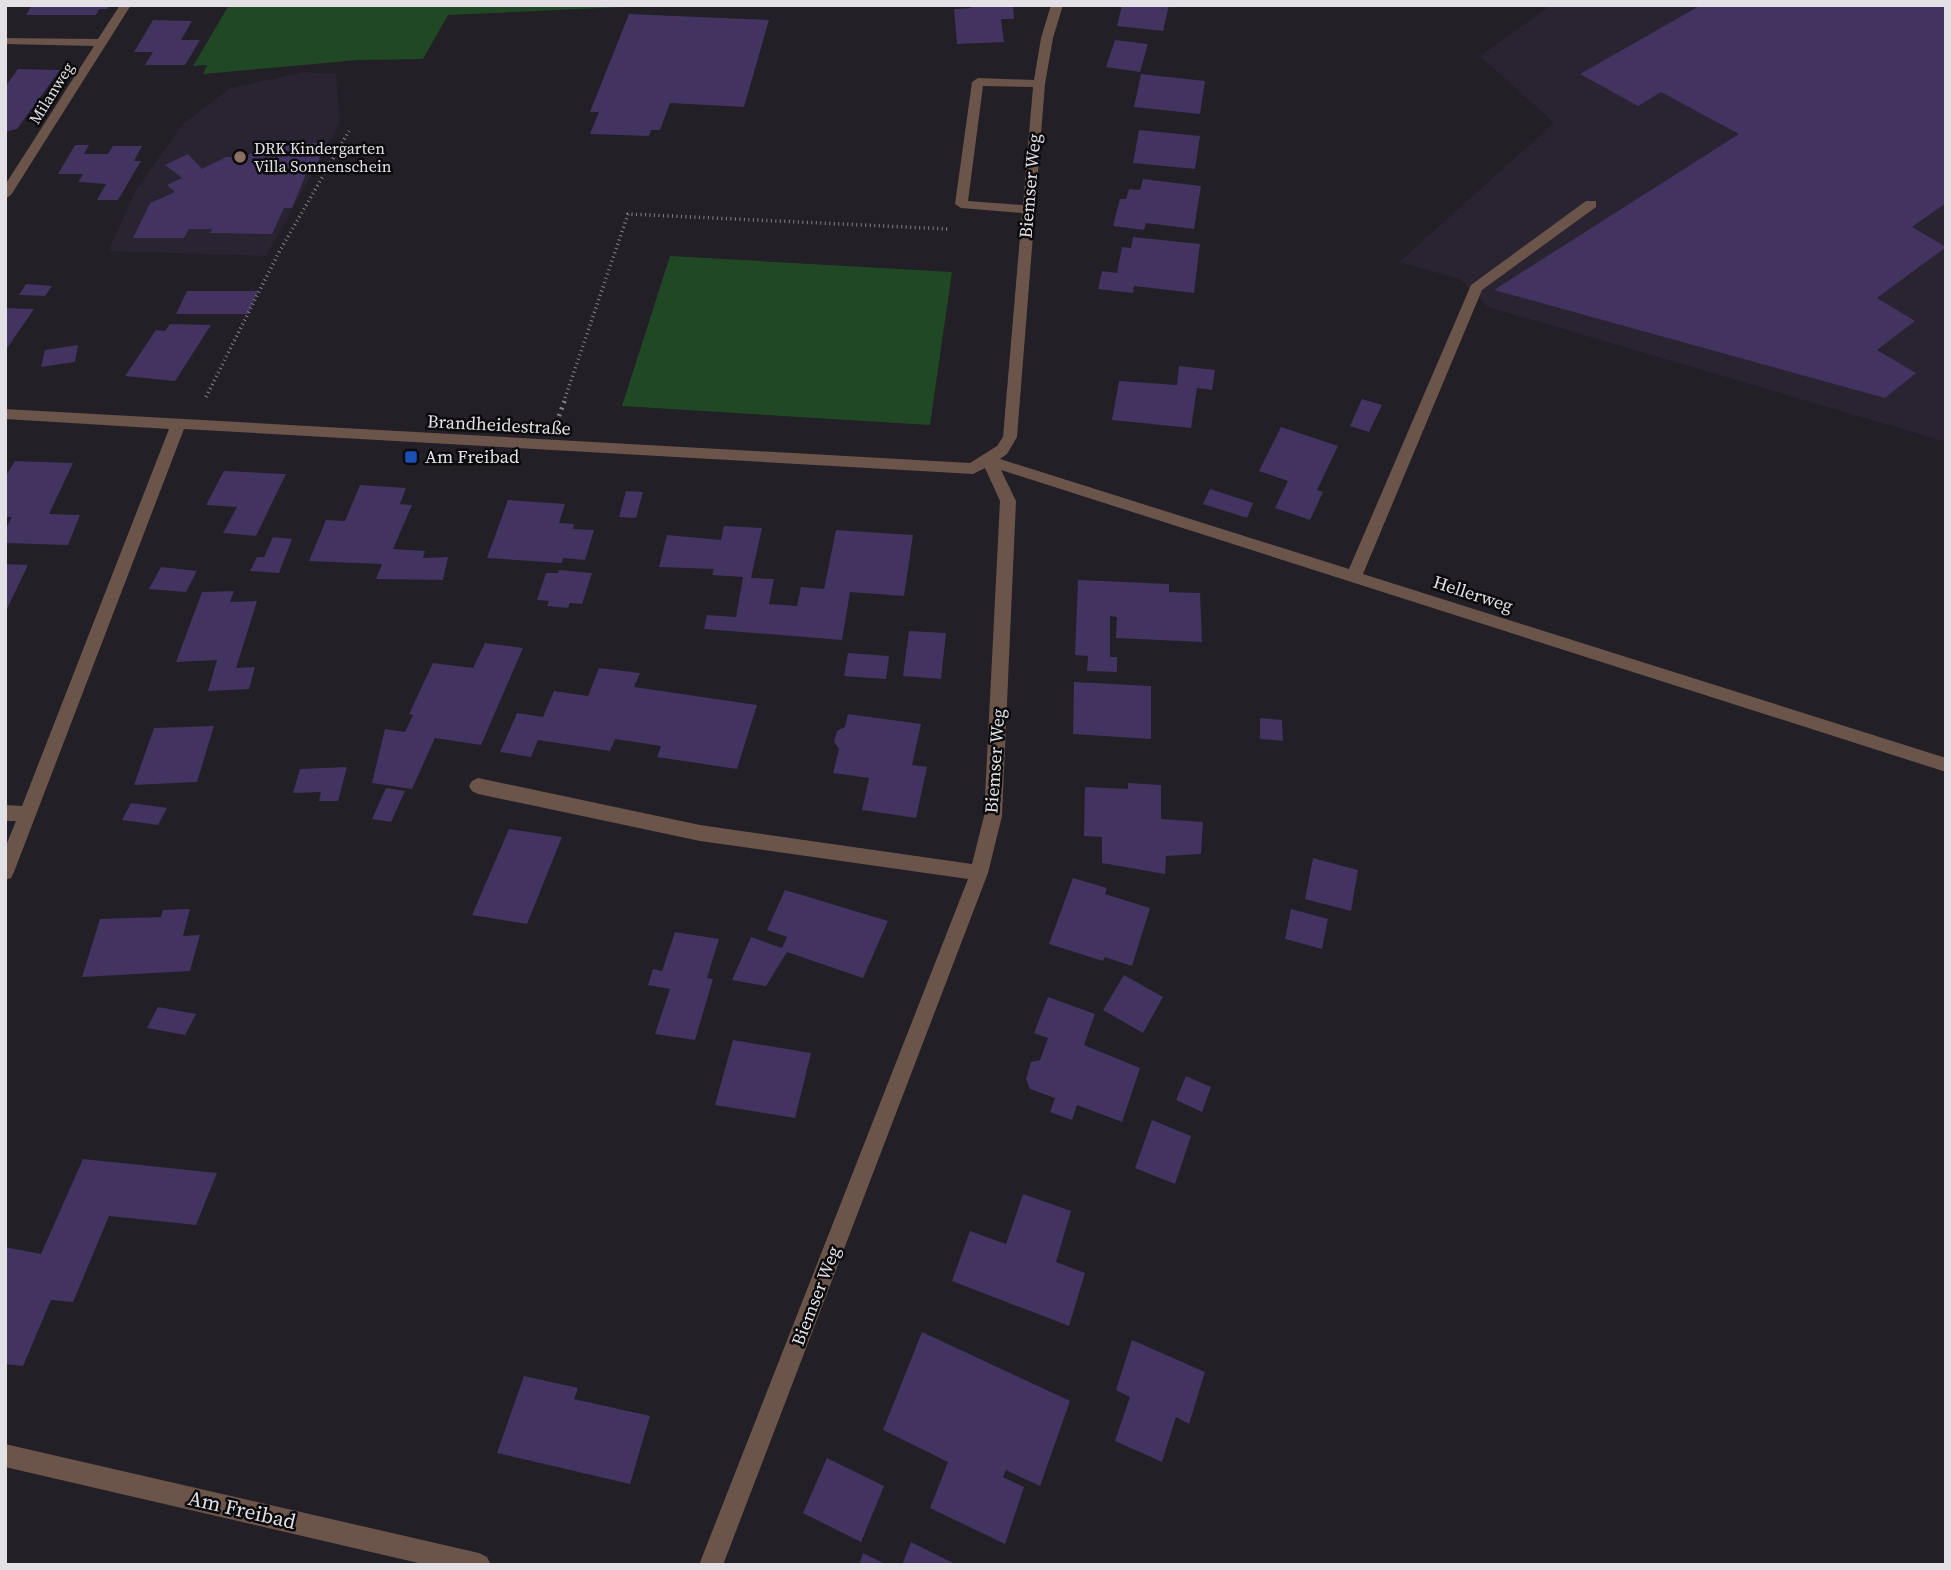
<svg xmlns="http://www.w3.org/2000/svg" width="1951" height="1570" font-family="'Source Serif 4',serif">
  <rect width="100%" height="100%" fill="#221f27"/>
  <g fill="#292332">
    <polygon points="1551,5 1946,5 1946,442 1488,307 1459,279 1399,262 1554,123 1480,56"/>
    <polygon points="304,72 336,74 340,123 266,256 108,251 136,190 182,125 230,88"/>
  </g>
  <g fill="#214825">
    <polygon points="229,5 666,5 448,15 423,59 358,60 203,74 207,65 193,66"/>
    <polygon points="670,256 952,272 930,425 622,406"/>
  </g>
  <g fill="#423360">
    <polygon points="32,5 110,5 107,9 99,9 96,15 26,15"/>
    <polygon points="971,5 1013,5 1014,19 1001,19 1004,42 957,44 954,9 971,8"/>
    <polygon points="1122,5 1169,5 1163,31 1117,26"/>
    <polygon points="1701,5 1946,5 1946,203 1912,227 1946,247 1877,298 1915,321 1877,350 1916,373 1885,398 1494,290 1739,134 1661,92 1638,106 1580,74"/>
    <polygon points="629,14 769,20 744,107 670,103 660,130 651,130 649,136 590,134 599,112 590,112"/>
    <polygon points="153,20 192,21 181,40 200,40 185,65 145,65 153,52 134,52"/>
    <polygon points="1115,40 1148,44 1140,72 1106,67"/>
    <polygon points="18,69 60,70 17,129 5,132 5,87"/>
    <polygon points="1141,74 1205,81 1200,114 1134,107"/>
    <polygon points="1139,130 1200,136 1195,169 1133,163"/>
    <polygon points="273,143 326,143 313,174 306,174 292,208 284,208 272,234 210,233 212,229 189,229 184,238 133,238 150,203 175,192 167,185 182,178 165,165 188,154 202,169 226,157 243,157"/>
    <polygon points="75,145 89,145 84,154 108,154 113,146 142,146 134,161 141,161 118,200 97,200 106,184 78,182 83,174 58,174"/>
    <polygon points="1143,179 1201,186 1194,229 1146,223 1144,230 1113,226 1120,199 1126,199 1129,189 1140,190"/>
    <polygon points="1133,237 1200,244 1194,293 1134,286 1133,293 1098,289 1102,271 1117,273 1122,247 1131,248"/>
    <polygon points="26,284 52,286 45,296 19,295"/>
    <polygon points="187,291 258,291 248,314 176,314"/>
    <polygon points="5,308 34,309 5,351"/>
    <polygon points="170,324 211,325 175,381 125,376 156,330 165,331"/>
    <polygon points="78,345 75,362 41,367 45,350"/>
    <polygon points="1179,366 1215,370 1212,390 1197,388 1191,428 1112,420 1119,381 1177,385"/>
    <polygon points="1362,399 1382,405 1369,432 1350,426"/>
    <polygon points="1281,427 1338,446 1317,490 1323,492 1310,520 1275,508 1288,481 1259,471"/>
    <polygon points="15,461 73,463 49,514 80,515 68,545 5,543 5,530 12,517 5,517 5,477"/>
    <polygon points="224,471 286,474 256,536 223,533 237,507 206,505"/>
    <polygon points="360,485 406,488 400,504 412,505 393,549 425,551 423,558 448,557 443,580 376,579 382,564 309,561 326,520 345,521"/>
    <polygon points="1210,489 1253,503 1247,518 1203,504"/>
    <polygon points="626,491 643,492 636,518 619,517"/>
    <polygon points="508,500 565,504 559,523 574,524 573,529 594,530 585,560 563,558 562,563 487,558"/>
    <polygon points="724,526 762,528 751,578 774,579 769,604 797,606 801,587 824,589 836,530 913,535 904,596 850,592 842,640 704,629 707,615 736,617 743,577 712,575 714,569 659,567 667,535 721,540"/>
    <polygon points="273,537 292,539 279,573 250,571 257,557 264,557"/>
    <polygon points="5,564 28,565 5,613"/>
    <polygon points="161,567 197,571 186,592 149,589"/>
    <polygon points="559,570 592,573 582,604 570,603 568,608 547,606 549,601 537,600 546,573 558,573"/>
    <polygon points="1078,580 1169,584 1169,592 1200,593 1202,642 1116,638 1117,617 1110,616 1110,657 1117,657 1117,672 1087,671 1088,656 1075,655"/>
    <polygon points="234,591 230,602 257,601 236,668 255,667 249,689 208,691 217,660 176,662 202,592"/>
    <polygon points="909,631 946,633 941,679 903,676"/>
    <polygon points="485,643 523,648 481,745 435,738 412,789 372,783 385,729 405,732 413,715 409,714 433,663 473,668"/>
    <polygon points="848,653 889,656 886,679 844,676"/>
    <polygon points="599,668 640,673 634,687 757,705 737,769 657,757 661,746 615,739 610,751 538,740 531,757 500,752 517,713 543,717 554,691 588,696"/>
    <polygon points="1074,682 1151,686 1151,739 1073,734"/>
    <polygon points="848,714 921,724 912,765 927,767 916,818 862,810 869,778 833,773 839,749 834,742 837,731 845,727"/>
    <polygon points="1260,718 1282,720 1283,741 1260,739"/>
    <polygon points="214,726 197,782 134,785 154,728"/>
    <polygon points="347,767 338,801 319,801 321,792 293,793 300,769"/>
    <polygon points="1128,783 1161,785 1161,819 1203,822 1201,854 1166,856 1165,874 1102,863 1102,837 1084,836 1085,787 1128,789"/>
    <polygon points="386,788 405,791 391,822 372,819"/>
    <polygon points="131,803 167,808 158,825 122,820"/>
    <polygon points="509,829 562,837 527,924 472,915"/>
    <polygon points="1313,858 1358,870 1351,911 1305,899"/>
    <polygon points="1073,878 1107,888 1105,894 1150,908 1132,966 1105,957 1103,961 1049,944"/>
    <polygon points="785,890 888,921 863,978 787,952 766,986 732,980 751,937 782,948 787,937 767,930"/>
    <polygon points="190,909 183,936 200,935 190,971 82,977 100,919 161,917 163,910"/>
    <polygon points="1291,909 1328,919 1322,949 1285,939"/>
    <polygon points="675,932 719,939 707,978 713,979 695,1040 655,1034 670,989 648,985 653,969 662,971"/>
    <polygon points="1124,975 1163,997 1143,1033 1103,1010"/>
    <polygon points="1048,997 1095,1014 1084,1045 1140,1068 1122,1122 1077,1105 1072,1120 1050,1112 1055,1098 1030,1089 1026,1079 1031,1062 1040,1060 1048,1038 1034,1033"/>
    <polygon points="158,1007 196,1014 185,1035 147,1028"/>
    <polygon points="733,1040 811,1053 795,1118 715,1105"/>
    <polygon points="1186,1076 1211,1087 1202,1112 1176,1100"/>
    <polygon points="1152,1120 1191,1136 1175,1184 1135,1168"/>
    <polygon points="83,1159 217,1173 196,1225 109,1216 73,1302 51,1300 23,1366 5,1364 5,1247 41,1254"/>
    <polygon points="1023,1194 1071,1211 1056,1262 1085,1273 1069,1326 952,1281 970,1231 1006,1244"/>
    <polygon points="922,1332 1070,1401 1040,1486 1006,1470 1003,1477 1024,1487 1005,1544 930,1508 948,1462 883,1430"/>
    <polygon points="1132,1340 1205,1372 1189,1424 1176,1417 1162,1462 1115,1441 1130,1397 1116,1390"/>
    <polygon points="524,1376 578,1388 574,1399 650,1416 630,1484 497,1453"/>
    <polygon points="827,1458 884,1486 861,1542 803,1513"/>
    <polygon points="911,1542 957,1565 902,1565"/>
    <polygon points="863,1553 887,1565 859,1565"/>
  </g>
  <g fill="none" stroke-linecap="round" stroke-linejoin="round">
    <g stroke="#848188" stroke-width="3.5" stroke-dasharray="1 3.5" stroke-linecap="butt">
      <polyline points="206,397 278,254 349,131"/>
      <polyline points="565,398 628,214 948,229"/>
    </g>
    <polyline stroke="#848188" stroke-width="4.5" stroke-dasharray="2 5" stroke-linecap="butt" points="559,416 566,397"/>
    <g fill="#6b5449" fill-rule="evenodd">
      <polygon points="120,5 131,5 11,195 5,199 5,185 94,46 5,44 5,38 98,39"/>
      <path d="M1051 5H1063L1053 38 1045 84 1017 437 1007 454 1000 459 1349 569 1471 285 1586 201H1596V207L1482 290 1363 574 1946 758V772L1001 470 1016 501 1002 816 988 873 723 1565H699L968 879 700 841 478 794 472 791 469 786 472 781 478 778 700 825 972 864 984 816 1000 501 985 468 973 474 184 429 14 872 11 878 5 880V848L16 821H5V805L22 806 169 429 5 419V409L970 463 997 446 1003 437 1022 213 961 208 955 204 972 82 978 78 1034 80 1041 38ZM983 86 1033 87 1023 205 968 201Z"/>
      <polygon points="5,1444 479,1553 487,1557 491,1565 427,1565 5,1467"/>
    </g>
  </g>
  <circle fill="#8d6e63" stroke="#0b0a0d" stroke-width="2.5" cx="240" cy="157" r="7"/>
  <rect fill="#1a4fb4" stroke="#0b0a0d" stroke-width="2.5" x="404" y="450" width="14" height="14" rx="3.5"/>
  <g text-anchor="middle" stroke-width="5" stroke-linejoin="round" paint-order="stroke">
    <g font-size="16" fill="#e3e0e6" stroke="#0b0a0d">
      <text transform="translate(51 93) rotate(-58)" y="6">Milanweg</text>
    </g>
    <g font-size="16" fill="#e3e0e6" stroke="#0b0a0d" text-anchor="start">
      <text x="254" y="154">DRK Kindergarten<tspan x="254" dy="18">Villa Sonnenschein</tspan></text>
    </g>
    <g font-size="18" fill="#e3e0e6" stroke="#0b0a0d">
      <text transform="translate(1030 186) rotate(-85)" y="6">Biemser Weg</text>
      <text transform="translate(499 425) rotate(3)" y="6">Brandheidestraße</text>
      <text transform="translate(1473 594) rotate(18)" y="6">Hellerweg</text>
      <text transform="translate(995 761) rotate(-86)" y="6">Biemser Weg</text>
      <text transform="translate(816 1296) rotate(-69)" y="6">Biemser Weg</text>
    </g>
    <g font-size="18" fill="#e3e0e6" stroke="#0b0a0d" text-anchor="start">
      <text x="425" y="463">Am Freibad</text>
    </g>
    <g font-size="21" fill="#e3e0e6" stroke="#0b0a0d">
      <text transform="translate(242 1510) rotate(13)" y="7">Am Freibad</text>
    </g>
  </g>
  <rect width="1951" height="1570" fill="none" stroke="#e3e0e6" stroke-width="14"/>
</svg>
